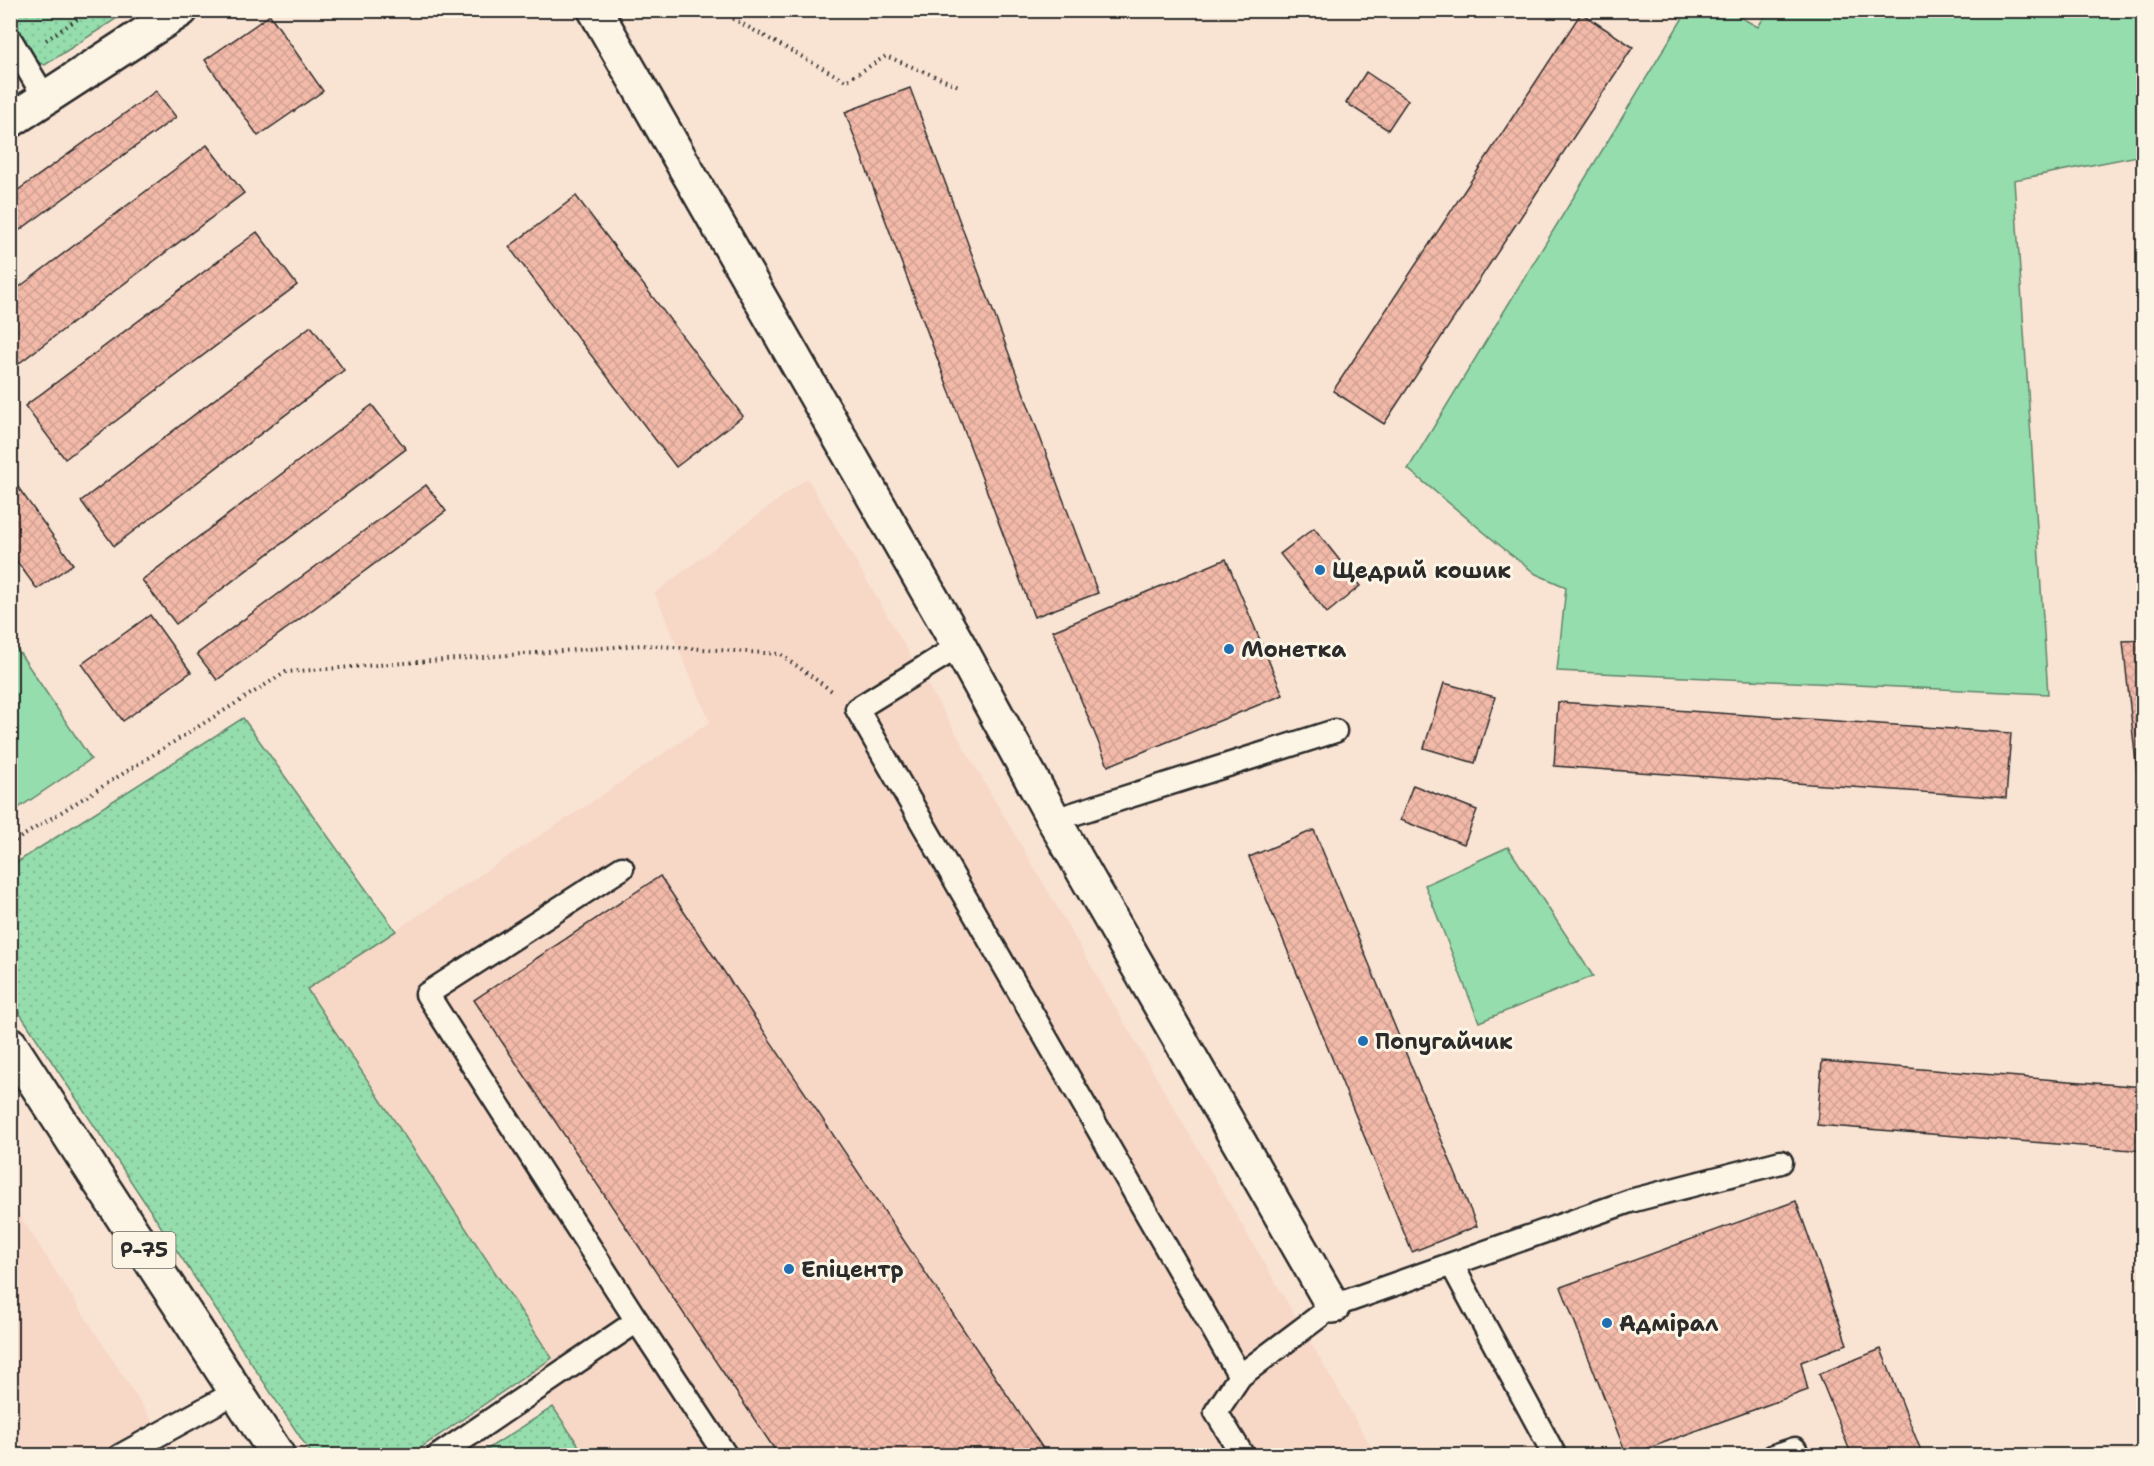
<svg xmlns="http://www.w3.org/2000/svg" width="2154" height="1466" font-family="'Shantell Sans',sans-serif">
  <defs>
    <pattern id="grass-dots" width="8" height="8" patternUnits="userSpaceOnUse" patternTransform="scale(1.5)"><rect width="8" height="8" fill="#95ddac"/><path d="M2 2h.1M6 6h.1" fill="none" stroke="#81be94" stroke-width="1.8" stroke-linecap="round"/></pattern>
    <pattern id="building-cross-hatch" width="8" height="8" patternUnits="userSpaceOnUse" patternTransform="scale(1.5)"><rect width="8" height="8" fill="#f3baa9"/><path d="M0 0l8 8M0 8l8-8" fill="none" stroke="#d0a092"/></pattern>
  </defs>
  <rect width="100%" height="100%" fill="#f9e3d3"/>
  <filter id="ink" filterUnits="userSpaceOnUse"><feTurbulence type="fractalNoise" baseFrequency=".0167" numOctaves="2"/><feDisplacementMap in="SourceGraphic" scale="12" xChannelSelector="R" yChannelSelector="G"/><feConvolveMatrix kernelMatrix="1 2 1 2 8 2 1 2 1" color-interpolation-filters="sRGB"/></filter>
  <g filter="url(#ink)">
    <g fill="#f7d7c6">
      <polygon points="807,478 1376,1455 585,1455 531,1372 551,1357 307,988 598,798 710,722 655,593"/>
      <polygon points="11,1202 174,1455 11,1455"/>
    </g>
    <g fill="url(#grass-dots)" stroke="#60846c" stroke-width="1.5">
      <polygon points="10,11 128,11 45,65 32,60 11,19"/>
      <polygon points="243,718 396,931 307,989 552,1358 410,1455 312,1455 11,1000 11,866"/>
      <polygon points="553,1407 585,1455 478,1455"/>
    </g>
    <g fill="#95ddac" stroke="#60846c" stroke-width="1.5">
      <polygon points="1768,11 2143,11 2143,155 2014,180 2048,694 1557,671 1566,587 1536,574 1509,553 1408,469 1687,11 1729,11 1758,27"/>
      <polygon points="11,640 91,759 11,813 10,813"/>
      <polygon points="1508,847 1593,976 1479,1022 1425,885"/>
    </g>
    <g fill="url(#building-cross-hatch)" stroke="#2b2b2b" stroke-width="1.5">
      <polygon points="1581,13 1633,47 1384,424 1333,391"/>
      <polygon points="270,15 323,91 258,136 205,60"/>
      <polygon points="1366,72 1408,100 1388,130 1346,103"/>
      <polygon points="910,88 1098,593 1034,617 845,112"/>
      <polygon points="156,91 176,117 10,237 10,196"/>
      <polygon points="207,145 244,193 10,370 10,294"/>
      <polygon points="576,196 743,416 676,467 509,247"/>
      <polygon points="257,232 297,285 65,459 25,406"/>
      <polygon points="311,326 344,370 114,546 81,501"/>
      <polygon points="372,405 406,449 176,624 142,580"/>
      <polygon points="10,476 73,564 37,589 10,552"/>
      <polygon points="426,485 446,511 217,680 197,654"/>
      <polygon points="1314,528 1360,586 1327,613 1280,554"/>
      <polygon points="1226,559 1283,695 1108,766 1053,631"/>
      <polygon points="150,615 191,672 123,721 82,664"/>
      <polygon points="2144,640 2144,773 2137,773 2123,641"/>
      <polygon points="1444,683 1495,697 1475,763 1424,748"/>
      <polygon points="1558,702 2011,733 2006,798 1554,766"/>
      <polygon points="1413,785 1477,810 1464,844 1400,820"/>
      <polygon points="1314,830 1477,1226 1412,1252 1249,857"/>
      <polygon points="660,876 1048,1456 779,1456 474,1000"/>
      <polygon points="1822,1061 2144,1087 2144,1151 1817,1125"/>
      <polygon points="1796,1201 1847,1344 1801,1362 1808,1390 1627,1456 1561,1287"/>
      <polygon points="1881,1349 1923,1456 1852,1456 1819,1374"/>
    </g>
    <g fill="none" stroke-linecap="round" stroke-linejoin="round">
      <defs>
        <g id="lane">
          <polyline points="10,39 45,98"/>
          <polyline points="959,646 857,709 1240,1376 1216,1412 1243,1456"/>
          <polyline points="1054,820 1335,731"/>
          <polyline points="622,868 427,994 637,1321"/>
          <polyline points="1452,1265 1555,1456"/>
          <polyline points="1240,1376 1333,1306 1630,1201 1781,1162"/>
          <polyline points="120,1456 236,1392"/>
          <polyline points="438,1456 637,1321 726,1456"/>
          <polyline points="1774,1456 1795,1449 1798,1456"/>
        </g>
        <polyline id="street" points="595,10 959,646 1054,820 1333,1306"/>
        <polyline id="secondary" points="10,121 181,10"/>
        <polyline id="primary" points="10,1044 278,1456"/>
      </defs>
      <use href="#lane" stroke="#2b2b2b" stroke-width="27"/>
      <use href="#street" stroke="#2b2b2b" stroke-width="38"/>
      <use href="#secondary" stroke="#2b2b2b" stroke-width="38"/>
      <use href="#primary" stroke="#2b2b2b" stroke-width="38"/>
      <g stroke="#2b2b2b" stroke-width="4" stroke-dasharray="1.5 4.5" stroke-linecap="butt">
        <polyline points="717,10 846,81 886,56 961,87"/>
        <polyline points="46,40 91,10"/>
        <polyline points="10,844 286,672 641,645 780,654 832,691"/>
      </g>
      <use href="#lane" stroke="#fcf5e5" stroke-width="22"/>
      <use href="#street" stroke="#fcf5e5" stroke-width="33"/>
      <use href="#secondary" stroke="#fcf5e5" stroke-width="33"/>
      <use href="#primary" stroke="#fcf5e5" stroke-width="33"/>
    </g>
  </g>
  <g fill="#1f6fb2" stroke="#fcf5e5" stroke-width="2">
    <circle cx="1320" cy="570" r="6"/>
    <circle cx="1229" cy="649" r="6"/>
    <circle cx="1363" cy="1041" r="6"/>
    <circle cx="789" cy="1269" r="6"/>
    <circle cx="1607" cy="1323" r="6"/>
  </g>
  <g text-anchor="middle" stroke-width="6" stroke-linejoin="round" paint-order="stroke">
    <rect fill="#fcf5e5" stroke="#6a6863" stroke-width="1.5" x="112.5" y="1232" width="63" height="36" rx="4.5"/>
    <g font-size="21" font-weight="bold" fill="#2b2b2b">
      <text x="144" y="1257">Р-75</text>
    </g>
    <g font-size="22" font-weight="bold" fill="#2b2b2b" stroke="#fcf5e5" text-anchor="start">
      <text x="1332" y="578">Щедрий кошик</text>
      <text x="1241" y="657">Монетка</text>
      <text x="1375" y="1049">Попугайчик</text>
      <text x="801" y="1277">Епіцентр</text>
      <text x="1619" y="1331">Адмірал</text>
    </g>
  </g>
  <rect width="2154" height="1466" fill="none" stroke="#fcf5e5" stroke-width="36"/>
  <rect x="18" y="18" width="2118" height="1430" fill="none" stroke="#2b2b2b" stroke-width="2" filter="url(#ink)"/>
</svg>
